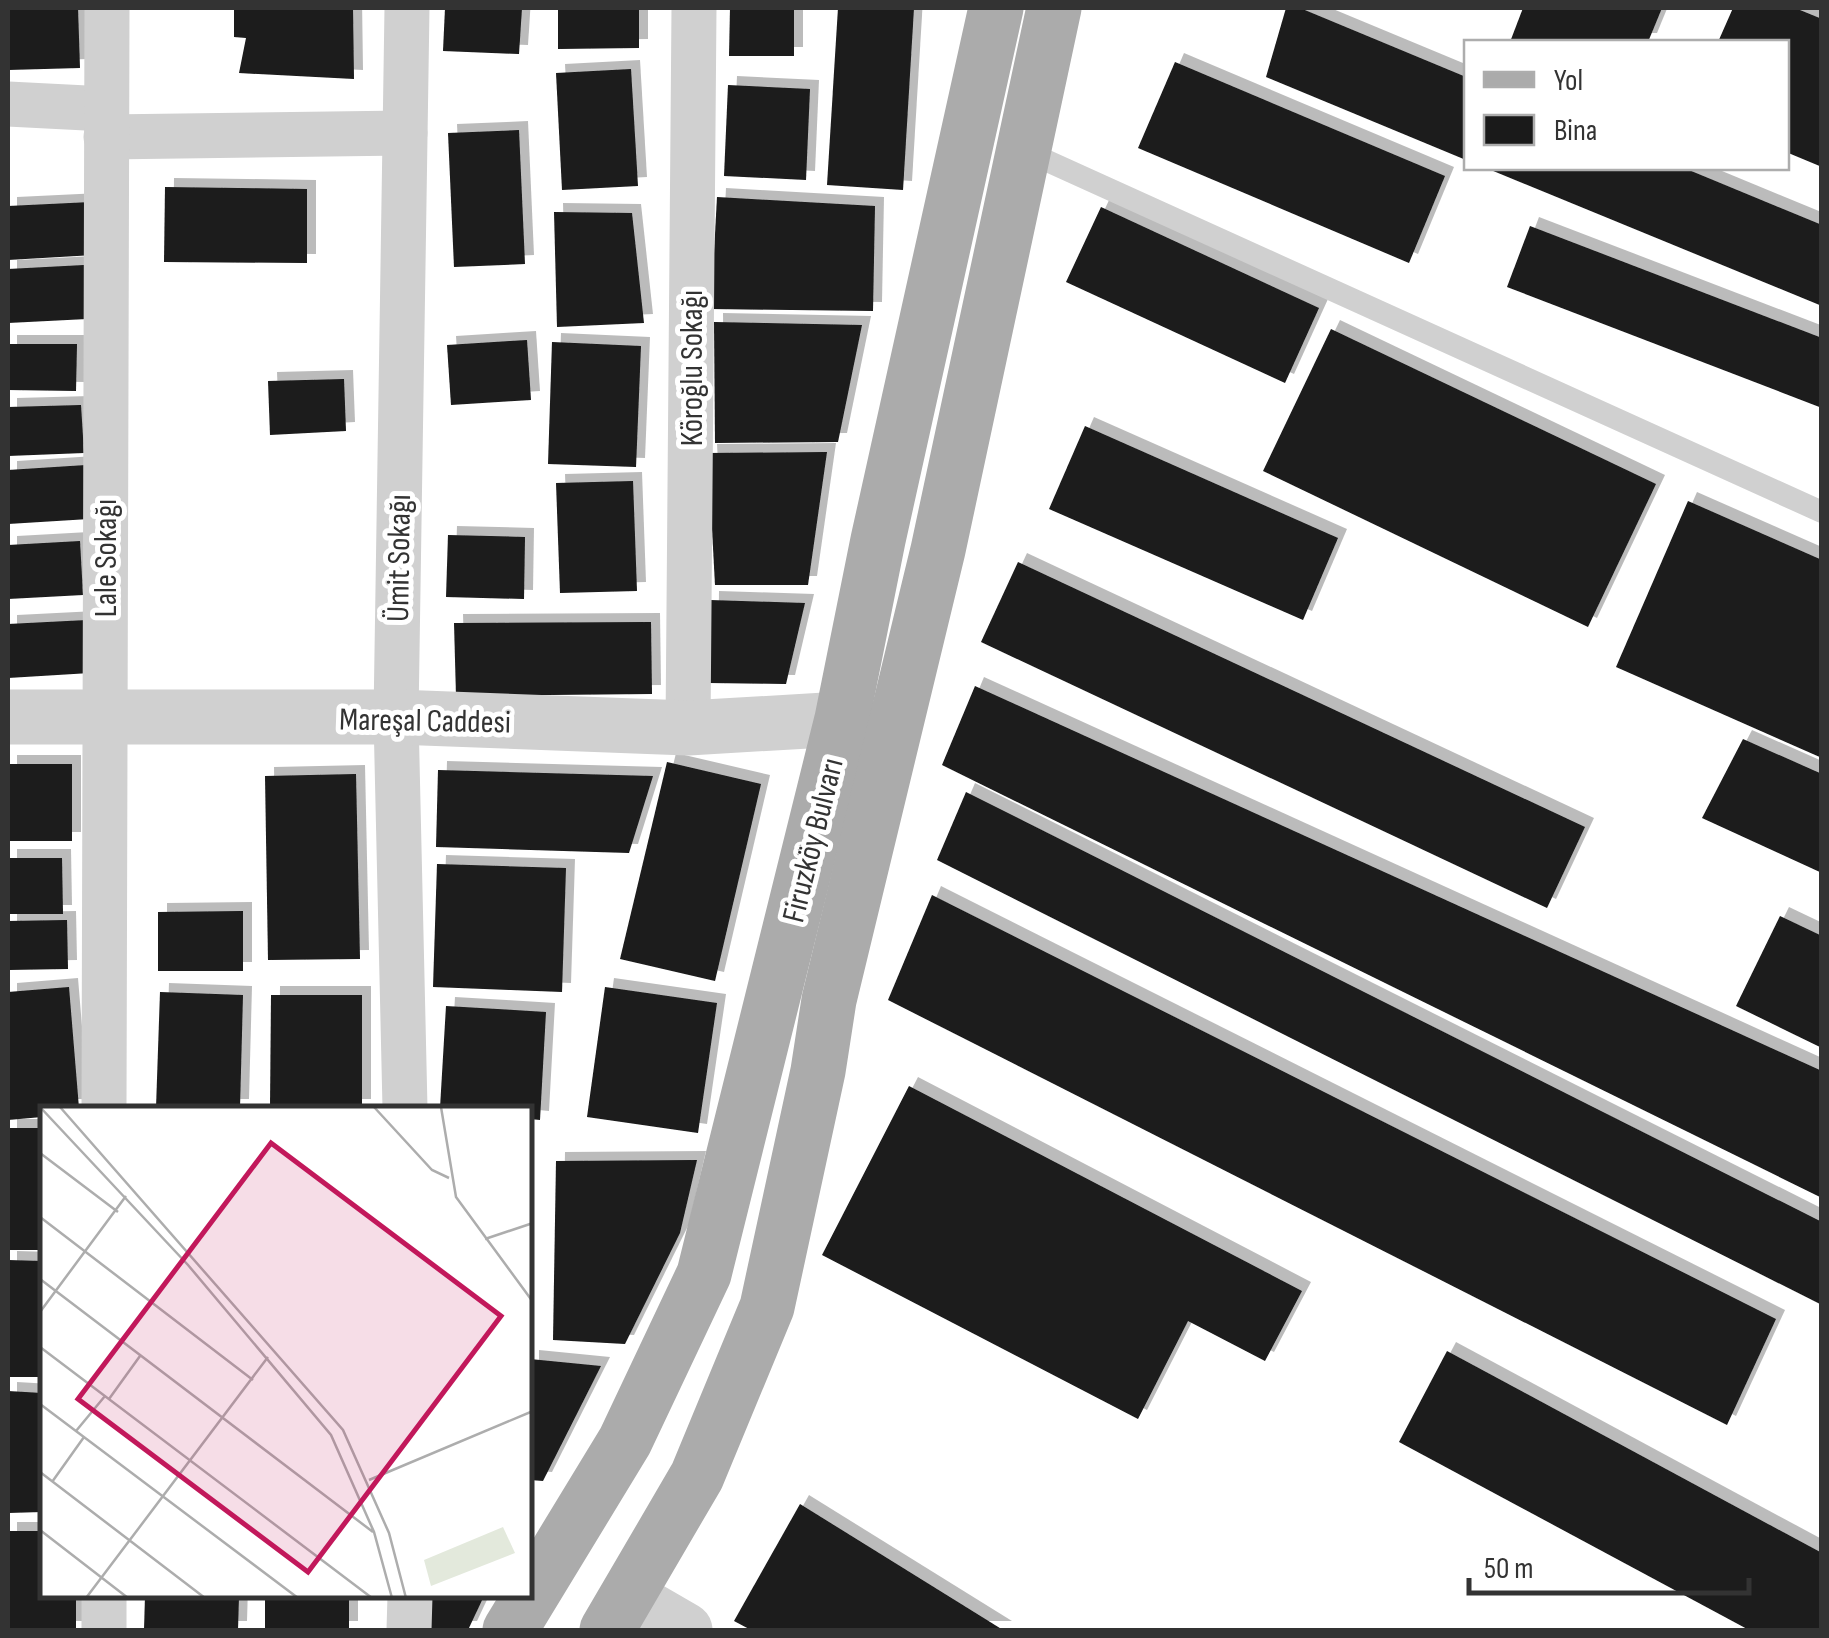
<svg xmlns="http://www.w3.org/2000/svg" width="1829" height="1638" font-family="'Sofia Sans Condensed',sans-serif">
  <defs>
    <filter id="shadow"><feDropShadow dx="9" dy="-9" stdDeviation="0" flood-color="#0004"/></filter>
  </defs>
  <rect width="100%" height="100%" fill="#fff"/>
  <g fill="#1a1a1a" filter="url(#shadow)">
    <polygon points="8,8 78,8 80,68 8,70"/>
    <polygon points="234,8 353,8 354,79 239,73 246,38 234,37"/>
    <polygon points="445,8 522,8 519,54 443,51"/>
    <polygon points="558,8 639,8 639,48 558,49"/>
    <polygon points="730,8 794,8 794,56 729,56"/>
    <polygon points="838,8 914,8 903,190 827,185"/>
    <polygon points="1286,8 1300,8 1466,77 1466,160 1266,77"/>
    <polygon points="1523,8 1662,8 1648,42 1510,42"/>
    <polygon points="1733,8 1795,8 1822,19 1822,167 1786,152 1786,42 1718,42"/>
    <polygon points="1175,62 1445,176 1409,263 1138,148"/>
    <polygon points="631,69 638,186 562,190 556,73"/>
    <polygon points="728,85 810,89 806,180 724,176"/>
    <polygon points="519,130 525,264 454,267 448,133"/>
    <polygon points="1486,168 1684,168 1822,225 1822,306"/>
    <polygon points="165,187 307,189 307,263 164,262"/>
    <polygon points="717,197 875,206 873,311 711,309"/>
    <polygon points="91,202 94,255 8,260 8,206"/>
    <polygon points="1101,207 1319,308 1285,383 1066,282"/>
    <polygon points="554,212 632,213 644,323 557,327"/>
    <polygon points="1530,226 1822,338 1822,408 1507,287"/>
    <polygon points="84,265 87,319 8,323 8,269"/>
    <polygon points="714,322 862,325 838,442 715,443"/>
    <polygon points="1331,329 1656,484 1588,627 1263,471"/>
    <polygon points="527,340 531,400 451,405 447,345"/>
    <polygon points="552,342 641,346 636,467 548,464"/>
    <polygon points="8,344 77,344 76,391 8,390"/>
    <polygon points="344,379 346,431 270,435 268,381"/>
    <polygon points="81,405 84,453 8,456 8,407"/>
    <polygon points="1085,426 1338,538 1303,620 1049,509"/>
    <polygon points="827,452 808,585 715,585 708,453"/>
    <polygon points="86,465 89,519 8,524 8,470"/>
    <polygon points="633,481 637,591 560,593 556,483"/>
    <polygon points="1688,501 1822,560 1822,758 1616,667"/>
    <polygon points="448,535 525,537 524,599 446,597"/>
    <polygon points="80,541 83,595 8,599 8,545"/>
    <polygon points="1018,562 1585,827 1547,908 981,642"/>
    <polygon points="710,600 805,603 786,684 709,683"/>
    <polygon points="87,620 90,673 8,678 8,624"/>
    <polygon points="651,622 652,694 456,696 454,623"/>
    <polygon points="975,686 1822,1071 1822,1198 942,765"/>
    <polygon points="1743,739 1822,774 1822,873 1702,818"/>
    <polygon points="667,762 761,784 715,981 620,959"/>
    <rect x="8" y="764" width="64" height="77"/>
    <polygon points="438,770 653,776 629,853 436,847"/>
    <polygon points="356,774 360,959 268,960 265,776"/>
    <polygon points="966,792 1822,1222 1822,1305 937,860"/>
    <polygon points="8,858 62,858 63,914 8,914"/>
    <polygon points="437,864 566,868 562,992 433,987"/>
    <polygon points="932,895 1776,1319 1727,1425 888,1000"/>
    <polygon points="243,911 243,971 158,971 158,912"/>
    <polygon points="1780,916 1822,936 1822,1048 1736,1006"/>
    <polygon points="67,920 68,969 8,970 8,921"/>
    <polygon points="69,987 79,1108 42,1108 42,1117 8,1120 8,992"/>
    <polygon points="605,987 717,1003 698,1133 587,1117"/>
    <polygon points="160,992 243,995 240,1108 156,1108"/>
    <polygon points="271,995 362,995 362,1108 270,1108"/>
    <polygon points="446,1006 546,1012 540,1120 530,1119 530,1108 440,1108"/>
    <polygon points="909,1086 1302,1291 1265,1361 1188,1321 1138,1419 822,1255"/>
    <rect x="8" y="1128" width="34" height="122"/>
    <polygon points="697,1160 680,1233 625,1344 553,1340 556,1161"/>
    <polygon points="8,1260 42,1261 42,1377 8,1377"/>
    <polygon points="1447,1351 1822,1553 1822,1630 1749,1630 1399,1442"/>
    <polygon points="530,1359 601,1366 543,1481 530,1480"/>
    <polygon points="8,1391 42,1393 42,1512 8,1513"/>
    <polygon points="800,1504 1003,1630 751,1630 734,1621"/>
    <polygon points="8,1531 42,1531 42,1596 76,1596 76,1630 8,1630"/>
    <polygon points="145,1596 239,1596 238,1630 144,1630"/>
    <rect x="265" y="1596" width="84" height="34"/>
    <polygon points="426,1596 484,1596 468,1630 425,1630"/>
  </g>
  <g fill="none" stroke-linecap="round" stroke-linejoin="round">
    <polyline stroke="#d0d0d0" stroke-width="22" points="1023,150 1822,512"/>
    <g stroke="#d0d0d0" stroke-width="45">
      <polyline points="8,104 106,109"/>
      <polyline points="106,137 405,133"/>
      <polyline points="688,728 694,8"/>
      <polyline points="104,1108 107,8"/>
      <polyline points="405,1108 396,717 407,8"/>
      <polyline points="104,1630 104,1596"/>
      <polyline points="409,1630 410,1596"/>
    </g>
    <g stroke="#d0d0d0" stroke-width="55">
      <polyline points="8,717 396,717 688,728 842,719"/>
      <polyline points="628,1597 685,1630"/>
    </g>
    <g stroke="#ababab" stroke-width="55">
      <polyline points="510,1630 625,1441 704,1274 842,719 878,540 996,8"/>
      <polyline points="607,1630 697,1476 767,1307 818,1071 829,1000 938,550 1054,8"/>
    </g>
  </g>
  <g text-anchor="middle" stroke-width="10" stroke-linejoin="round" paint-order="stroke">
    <g font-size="32" fill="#333" stroke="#fff">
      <text transform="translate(691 368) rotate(-90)" y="11">Köroğlu Sokağı</text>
      <text transform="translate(105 558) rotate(-90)" y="11">Lale Sokağı</text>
      <text transform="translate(398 558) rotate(-89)" y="11">Ümit Sokağı</text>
      <text transform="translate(425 720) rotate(1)" y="11">Mareşal Caddesi</text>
      <text transform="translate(812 840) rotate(-76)" y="11">Firuzköy Bulvarı</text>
    </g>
  </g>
  <g transform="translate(40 1106)">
    <rect width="492" height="492" fill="#fff"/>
    <path d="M463 421 475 447 391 480 384 454Z" fill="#e3e9dc"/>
    <path fill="none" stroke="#adadad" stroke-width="2.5" d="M0 1 148 159 291 329 334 426 352 492M20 1 303 324 349 427 366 492M334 1 392 64 409 72M401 1 416 91 493 196M0 47 78 106M0 111 213 274M445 133 493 117M0 173 333 426M0 206 86 90M0 241 332 492M69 293 100 250M0 298 258 492M36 325 65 290M0 366 165 492M329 374 493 305M12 376 44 331M0 424 88 492M46 492 228 251"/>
    <path fill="#c2185b" fill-opacity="0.15" stroke="#c2185b" stroke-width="5" d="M231 37 461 210 268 466 38 293Z"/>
    <rect width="492" height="492" fill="none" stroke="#333" stroke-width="5"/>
  </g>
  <rect width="1829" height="1638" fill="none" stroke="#333333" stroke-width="20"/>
  <rect x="1464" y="40" width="325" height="130" fill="#ffffff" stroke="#adadad" stroke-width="2.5"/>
  <rect x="1484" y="72" width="50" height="15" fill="#ababab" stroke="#adadad" stroke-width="2.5"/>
  <text x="1554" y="90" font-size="30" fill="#333333">Yol</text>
  <rect x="1484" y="115" width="50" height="30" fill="#1a1a1a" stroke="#adadad" stroke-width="2.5"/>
  <text x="1554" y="140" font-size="30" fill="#333333">Bina</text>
  <path d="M1469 1578v15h280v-15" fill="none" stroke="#333333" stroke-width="5"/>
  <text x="1484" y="1578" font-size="30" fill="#333333" stroke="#ffffff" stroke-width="8" paint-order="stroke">50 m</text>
</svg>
